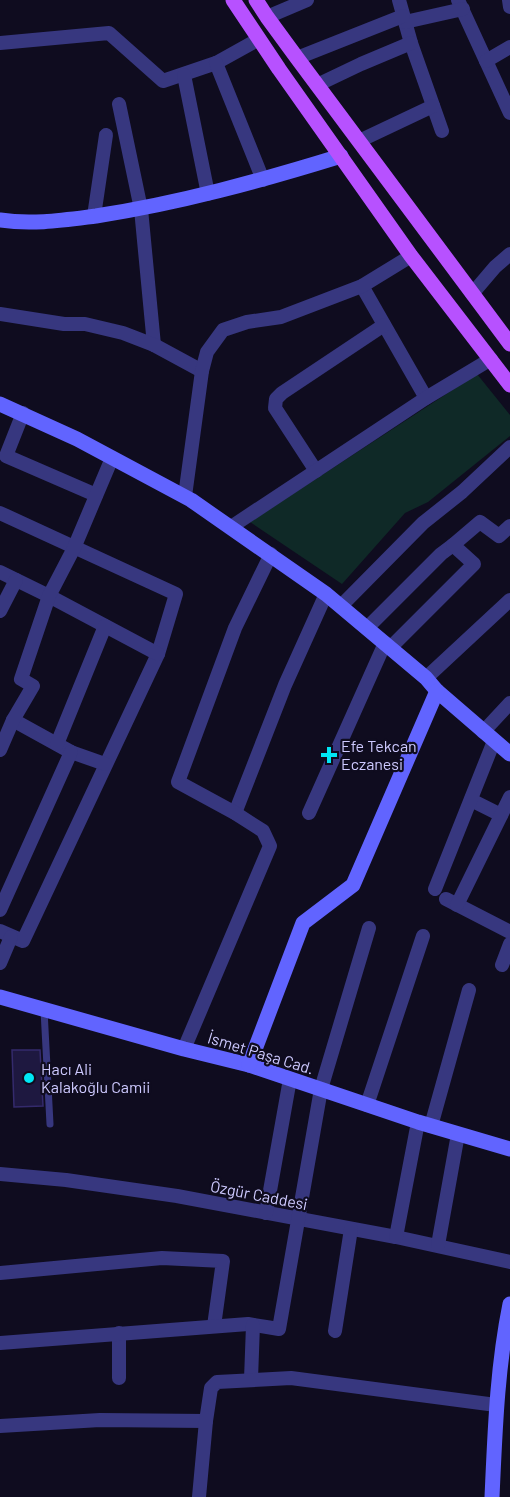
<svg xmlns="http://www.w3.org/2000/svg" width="510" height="1497" font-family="Barlow,sans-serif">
  <rect width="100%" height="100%" fill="#0f0c1f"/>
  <polygon fill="#0f2927" points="477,374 510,415 510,436 428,502 405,513 342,584 250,522"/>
  <polygon fill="#1e1840" stroke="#342a6c" stroke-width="1.5" points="12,1050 40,1050 43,1106 14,1107"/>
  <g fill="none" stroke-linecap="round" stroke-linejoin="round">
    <polyline stroke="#37377f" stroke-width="7" points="44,1010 50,1124"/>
    <g stroke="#37377f" stroke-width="14">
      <polyline points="399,0 411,43 442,131"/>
      <polyline points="458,0 510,113"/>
      <polyline points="509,0 510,7"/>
      <polyline points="267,17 307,0"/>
      <polyline points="405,22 463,9"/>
      <polyline points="0,43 109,33 163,81 216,63 259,39"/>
      <polyline points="297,58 403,16"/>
      <polyline points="486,61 510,47"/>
      <polyline points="216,63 263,180"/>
      <polyline points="184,75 208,194"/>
      <polyline points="317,85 361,64 411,43"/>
      <polyline points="119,104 141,209 154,345"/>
      <polyline points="359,141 433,106"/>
      <polyline points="94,216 106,135"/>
      <polyline points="362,286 426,398"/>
      <polyline points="472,294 495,267 510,254"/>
      <polyline points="0,314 64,324 85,324 123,333 154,345 202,371"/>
      <polyline points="23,413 6,456 96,495"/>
      <polyline points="316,471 275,408 276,399 282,393 384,325"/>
      <polyline points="185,496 202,371 207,352 223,330 247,322 281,317 362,286 411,256"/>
      <polyline points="0,513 176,594 158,654 23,941 0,931"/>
      <polyline points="231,527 426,398 491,359"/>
      <polyline points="0,572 49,596 158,654"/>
      <polyline points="341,606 423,523 462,492 510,447"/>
      <polyline points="0,611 16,580"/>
      <polyline points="367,628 441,554 453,545"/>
      <polyline points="390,648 474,564 453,545 480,522 499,536 510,526"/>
      <polyline points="426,678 510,600"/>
      <polyline points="13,720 71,752 105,764"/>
      <polyline points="483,732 510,703"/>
      <polyline points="57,744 105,626"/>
      <polyline points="0,750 13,720 33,686 21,679 49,596 74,548 112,458"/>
      <polyline points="471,800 501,815"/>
      <polyline points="235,813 285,685 326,594"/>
      <polyline points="309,813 385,643"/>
      <polyline points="435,889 494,741"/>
      <polyline points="446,899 510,932"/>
      <polyline points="457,905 510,797"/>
      <polyline points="0,910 71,752"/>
      <polyline points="0,963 11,937"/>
      <polyline points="502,965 510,944"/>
      <polyline points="184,1049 270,846 263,831 235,813 178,782 235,628 271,554"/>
      <polyline points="367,1105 423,936"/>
      <polyline points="431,1126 469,990"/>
      <polyline points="0,1174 66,1180 177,1196 396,1237 510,1262"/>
      <polyline points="266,1213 290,1079"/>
      <polyline points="396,1237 418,1122"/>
      <polyline points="438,1245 458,1134"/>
      <polyline points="0,1273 162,1258 223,1261 214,1326"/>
      <polyline points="335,1331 351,1229"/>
      <polyline points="119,1333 119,1378"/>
      <polyline points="0,1343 248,1324 279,1329 321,1089 369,928"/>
      <polyline points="251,1379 253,1325"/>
      <polyline points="0,1426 100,1420 206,1421"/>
      <polyline points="199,1497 206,1421 211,1388 217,1382 291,1378 496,1405"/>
    </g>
    <g stroke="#6164ff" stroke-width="15">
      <path d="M0 220C32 225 64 220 96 216 180 203 260 181 341 156"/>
      <polyline points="0,404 77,439 191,500 326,594 426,678 437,691 510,754"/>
      <polyline points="0,997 184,1049 249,1065 418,1122 510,1149"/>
      <polyline points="249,1065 303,923 353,885 437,691"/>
      <path d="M492 1497C495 1432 497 1368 510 1304"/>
    </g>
    <g stroke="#b751ff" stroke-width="15">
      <polyline points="233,0 279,69 411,256 510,385"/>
      <polyline points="256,0 267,17 297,58 510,344"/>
    </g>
  </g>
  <g fill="#00e7f5" stroke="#0f0c1f" stroke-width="2">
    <path d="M326 746h6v6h6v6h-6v6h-6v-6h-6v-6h6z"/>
    <circle cx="29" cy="1078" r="6"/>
  </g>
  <g text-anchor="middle" stroke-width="4.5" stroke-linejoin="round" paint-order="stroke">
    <g font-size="16" fill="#cecaff" stroke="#0f0c1f" text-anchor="start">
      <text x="341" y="752">Efe Tekcan<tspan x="341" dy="18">Eczanesi</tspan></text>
      <text x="41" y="1075">Hacı Ali<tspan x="41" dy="18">Kalakoğlu Camii</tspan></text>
    </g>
    <g font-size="16" fill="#cecaff" stroke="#0f0c1f">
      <text transform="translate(261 1053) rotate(17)" y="6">İsmet Paşa Cad.</text>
      <text transform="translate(259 1195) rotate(11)" y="6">Özgür Caddesi</text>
    </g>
  </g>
</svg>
